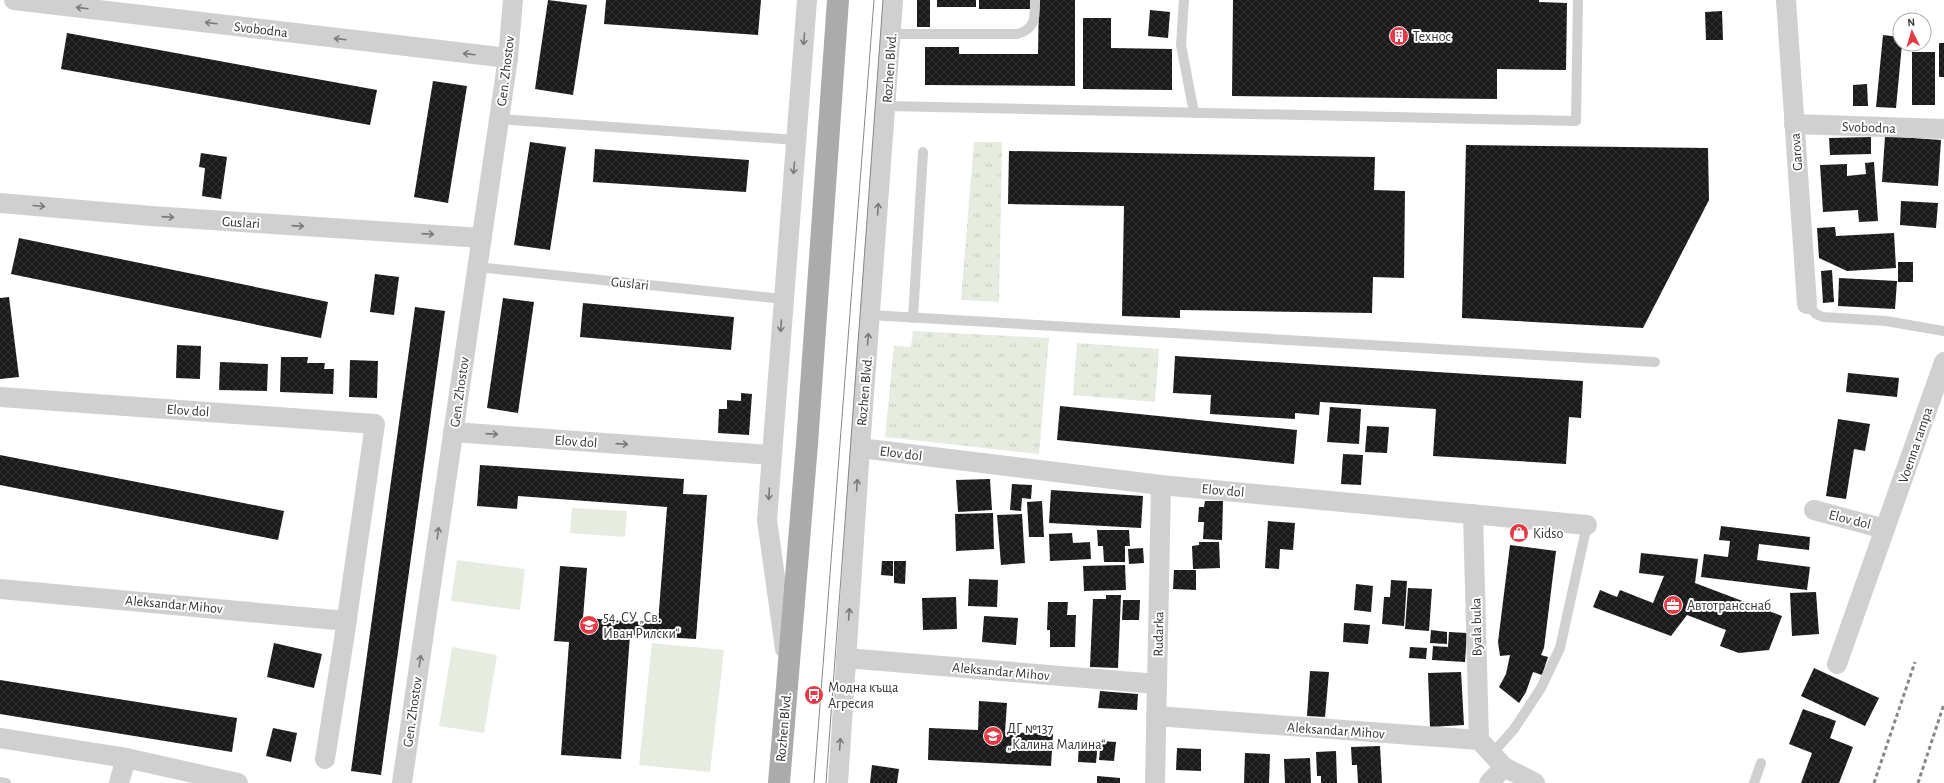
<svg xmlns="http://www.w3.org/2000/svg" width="1944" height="783" font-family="'Alegreya Sans',sans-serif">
  <defs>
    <pattern id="grass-tufts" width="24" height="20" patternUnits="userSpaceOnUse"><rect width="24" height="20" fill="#e6ecdf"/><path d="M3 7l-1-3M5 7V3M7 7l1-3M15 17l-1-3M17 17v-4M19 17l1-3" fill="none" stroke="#c6cbc0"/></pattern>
    <pattern id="building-cross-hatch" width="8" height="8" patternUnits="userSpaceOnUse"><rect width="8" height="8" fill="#1a1a1a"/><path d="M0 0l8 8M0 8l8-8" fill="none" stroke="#333"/></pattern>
  </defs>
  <rect width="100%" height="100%" fill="#fff"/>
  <g fill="url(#grass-tufts)">
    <polygon points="974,142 1002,142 999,302 961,300"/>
    <polygon points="913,331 1049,338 1039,454 885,437 894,346 911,347"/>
    <polygon points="1077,343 1159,349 1155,402 1073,395"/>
  </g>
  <g fill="#e6ecdf">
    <polygon points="572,508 627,511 625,537 570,533"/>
    <polygon points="457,560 525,569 520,610 451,601"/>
    <polygon points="652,643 724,650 710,772 639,765"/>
    <polygon points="452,647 497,655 484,733 439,726"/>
  </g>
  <g fill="url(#building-cross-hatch)">
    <polygon points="548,0 587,5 573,95 535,89"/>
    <polygon points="606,0 761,0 758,35 604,24"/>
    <rect x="917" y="0" width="13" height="27"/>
    <rect x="937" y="0" width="39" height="7"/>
    <rect x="979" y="0" width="52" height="9"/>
    <polygon points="1039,0 1075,0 1075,86 925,85 925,47 959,47 959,54 1038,54"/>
    <polygon points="1233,0 1539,0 1539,2 1567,3 1566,70 1497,69 1497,99 1232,96"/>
    <polygon points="1150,10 1170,12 1168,38 1148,36"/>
    <polygon points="1722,11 1723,40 1706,40 1705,12"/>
    <polygon points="1083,18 1111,18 1111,48 1172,49 1172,90 1083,89"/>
    <polygon points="67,33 377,90 370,125 61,69"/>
    <polygon points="1883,35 1900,37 1900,44 1902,44 1896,108 1876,107"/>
    <rect x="1939" y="43" width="5" height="34"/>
    <rect x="1912" y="52" width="23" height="53"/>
    <polygon points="433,81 467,86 448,203 414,197"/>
    <polygon points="1867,84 1868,106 1853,106 1853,85"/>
    <polygon points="1885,136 1941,140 1938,186 1882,182"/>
    <polygon points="1871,137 1871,154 1830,155 1829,138"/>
    <polygon points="530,142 566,147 550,250 514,245"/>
    <polygon points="1466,145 1708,148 1709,200 1643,328 1462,318"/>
    <polygon points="595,149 749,160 746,192 593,182"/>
    <polygon points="1009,151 1375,157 1374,190 1405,191 1404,278 1373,277 1372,313 1180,310 1180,318 1122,316 1124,206 1008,204"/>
    <polygon points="201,153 227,157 221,199 202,196 205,168 199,167"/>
    <polygon points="1874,162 1878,221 1859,222 1858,210 1823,212 1820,165 1847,164 1847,176 1866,174 1865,163"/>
    <polygon points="1901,201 1938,203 1936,228 1900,225"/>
    <polygon points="1835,227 1836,236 1894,233 1896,268 1847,271 1819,258 1817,228"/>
    <polygon points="19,238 328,302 321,338 11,274"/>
    <rect x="1898" y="262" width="15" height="20"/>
    <polygon points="1832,270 1834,302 1823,303 1821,271"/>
    <polygon points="375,274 399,277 394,315 370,312"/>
    <polygon points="1839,278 1897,281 1895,309 1838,306"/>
    <polygon points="9,297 19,377 0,379 0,298"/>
    <polygon points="503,298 534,302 518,413 487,408"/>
    <polygon points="583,303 734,317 731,350 580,337"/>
    <polygon points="415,307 445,311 381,775 351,771"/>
    <polygon points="177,345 201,346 200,379 176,378"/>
    <polygon points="1175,356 1583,381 1581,418 1569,417 1566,464 1433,456 1436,409 1320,402 1319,415 1295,413 1295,419 1210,414 1211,395 1173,393"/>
    <polygon points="281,357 308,357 307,363 325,363 324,369 334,369 333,394 280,392"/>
    <polygon points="350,360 378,361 377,398 349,397"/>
    <polygon points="220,362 268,364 267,391 219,390"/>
    <polygon points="1848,373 1899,378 1897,397 1846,392"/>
    <polygon points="741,393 752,394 749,435 718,433 719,409 727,409 727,400 741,401"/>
    <polygon points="1060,406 1297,430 1294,464 1057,440"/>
    <polygon points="1330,407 1361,409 1359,444 1327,442"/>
    <polygon points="1838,419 1870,424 1865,451 1854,449 1846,499 1826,496"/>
    <polygon points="1367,426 1389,427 1387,453 1365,452"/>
    <polygon points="1343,454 1363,455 1361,485 1341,484"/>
    <polygon points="0,455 284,511 278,540 0,485"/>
    <polygon points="480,465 684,479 683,494 707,495 696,639 630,635 621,759 561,755 569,642 554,641 560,566 587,568 583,618 658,623 667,507 518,496 517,509 477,506"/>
    <polygon points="990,479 992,510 958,512 956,480"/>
    <polygon points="1012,484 1032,485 1031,499 1022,498 1021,511 1010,510"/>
    <polygon points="1051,490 1143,496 1141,528 1049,523"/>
    <polygon points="1042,501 1044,537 1029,537 1027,502"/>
    <polygon points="1205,501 1223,501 1222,540 1203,539 1204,522 1198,522 1199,507 1204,507"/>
    <polygon points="993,513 994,549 956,551 955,514"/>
    <polygon points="1022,514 1025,563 1001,565 997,515"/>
    <polygon points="1268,521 1295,523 1293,550 1280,549 1279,569 1265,568"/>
    <polygon points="1721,526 1810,537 1809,550 1759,544 1757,560 1810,567 1807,590 1701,577 1704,554 1728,557 1730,541 1719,540"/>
    <polygon points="1097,530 1129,530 1130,546 1125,546 1125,562 1104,562 1103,546 1098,546"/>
    <polygon points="1072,533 1073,543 1090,542 1091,559 1050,561 1049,534"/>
    <polygon points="1199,542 1219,542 1220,568 1193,569 1192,546 1199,545"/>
    <polygon points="1510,545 1556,551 1544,648 1541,655 1548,657 1542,675 1533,672 1526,692 1519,703 1499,687 1506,674 1510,655 1500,656 1498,642"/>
    <polygon points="1143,548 1144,563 1129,564 1128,549"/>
    <polygon points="1641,553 1698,559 1695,583 1782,616 1769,650 1739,653 1720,646 1726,630 1687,615 1671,636 1593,607 1600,590 1617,597 1620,590 1653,603 1664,576 1639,573"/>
    <polygon points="882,561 893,561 893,576 881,575"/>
    <polygon points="894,561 906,561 905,584 894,583"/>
    <polygon points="1125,565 1126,590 1084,591 1083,566"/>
    <polygon points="1174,570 1196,570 1196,590 1173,589"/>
    <polygon points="969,579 998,580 997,607 968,606"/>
    <polygon points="1391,580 1407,581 1404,626 1382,624 1384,597 1390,597"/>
    <polygon points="1356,584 1373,586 1371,612 1354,610"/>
    <polygon points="1408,588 1432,589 1429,631 1405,629"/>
    <polygon points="1816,592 1819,634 1792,636 1790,593"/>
    <polygon points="1106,595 1121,595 1118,668 1090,667 1093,599 1106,599"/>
    <polygon points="956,597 957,629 923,630 922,598"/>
    <polygon points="1123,600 1140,600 1139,620 1122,620"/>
    <polygon points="1048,602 1068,602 1067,615 1076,615 1075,647 1050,647 1050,630 1047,630"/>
    <polygon points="984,616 1018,618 1016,645 982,642"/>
    <polygon points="1344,623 1370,625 1368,644 1343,642"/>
    <polygon points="1431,630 1447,632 1447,644 1430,643"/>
    <polygon points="1449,632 1467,633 1465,662 1432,660 1433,646 1448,647"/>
    <polygon points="274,643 322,654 314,688 267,677"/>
    <polygon points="1410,647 1427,648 1426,659 1409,658"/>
    <polygon points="1814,668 1879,698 1865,726 1801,696"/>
    <polygon points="1310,671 1329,672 1325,717 1307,716"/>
    <polygon points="1461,672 1464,725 1430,727 1428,673"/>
    <polygon points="0,680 237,718 232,752 0,714"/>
    <polygon points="1100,691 1138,694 1137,710 1098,708"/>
    <polygon points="979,701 1007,703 1005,732 1053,734 1051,766 928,760 929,728 978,730"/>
    <polygon points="1803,709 1836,721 1830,738 1853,747 1839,783 1801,783 1812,753 1789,744"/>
    <polygon points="273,728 297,733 291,762 266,756"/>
    <polygon points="1079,740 1098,741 1096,763 1078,762"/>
    <polygon points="1101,741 1116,742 1114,761 1099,760"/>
    <polygon points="1380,746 1382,783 1358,783 1357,765 1352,765 1351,747"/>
    <polygon points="1177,748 1201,749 1201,771 1176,770"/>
    <polygon points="1336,751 1337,783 1321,783 1321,776 1317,776 1316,752"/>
    <polygon points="1245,753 1270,754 1269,783 1244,783"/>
    <polygon points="1310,758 1311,783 1285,783 1284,759"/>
    <polygon points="872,765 899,769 897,783 870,783"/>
    <polygon points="1097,776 1120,778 1120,783 1097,783"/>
  </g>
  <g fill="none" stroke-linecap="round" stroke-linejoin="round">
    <g stroke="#d0d0d0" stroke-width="10">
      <polyline points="1184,0 1181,45 1194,113"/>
      <path d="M891 34H1017C1036 29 1035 17 1035 0"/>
      <polyline points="886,106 1576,121 1578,0"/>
      <polyline points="499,119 796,140"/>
      <polyline points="477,267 783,299"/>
      <polyline points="1807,304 1816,314 1823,317 1886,321 1944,331"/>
      <polyline points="870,315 1655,362"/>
      <polyline points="913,318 923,152"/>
      <polyline points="1492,754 1514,729 1541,688 1560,648 1587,525"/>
      <polyline points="0,782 6,783"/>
      <polyline points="1754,783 1761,763"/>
    </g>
    <g stroke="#d0d0d0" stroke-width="20">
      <polyline points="14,0 508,58"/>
      <polyline points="1786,0 1807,304"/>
      <polyline points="1794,124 1944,129"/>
      <polyline points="0,203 151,216 482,238"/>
      <polyline points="0,397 375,424 344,639 325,759"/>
      <polyline points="453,432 771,455"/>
      <polyline points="860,448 1161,485 1587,525"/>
      <polyline points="1814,510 1885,529"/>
      <polyline points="1473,514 1479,740"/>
      <polyline points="0,589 347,621"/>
      <polyline points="785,649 767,520 807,0"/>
      <polyline points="846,658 1157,684"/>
      <polyline points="1837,664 1944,362"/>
      <polyline points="1156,716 1479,740 1504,767 1535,783"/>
      <polyline points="0,738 126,758 238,783"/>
      <polyline points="119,783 126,758"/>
      <polyline points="402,783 508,58 513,0"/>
      <polyline points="838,783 860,448 893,0"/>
      <polyline points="1155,783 1161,485"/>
      <polyline points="1489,783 1504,767"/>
    </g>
    <polyline stroke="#ababab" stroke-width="22" points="779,783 807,444 838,0"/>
    <g stroke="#888" stroke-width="1">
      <polyline points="814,783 874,0"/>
      <polyline points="826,783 883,0"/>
    </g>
    <g stroke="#888" stroke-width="3" stroke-dasharray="4 3" stroke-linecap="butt">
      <polyline points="1874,783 1915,662"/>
      <polyline points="1918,783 1944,704"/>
    </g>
  </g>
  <defs><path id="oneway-shaft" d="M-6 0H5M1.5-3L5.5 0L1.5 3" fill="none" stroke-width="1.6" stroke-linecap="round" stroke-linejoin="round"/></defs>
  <g stroke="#7a7a7a">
    <use href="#oneway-shaft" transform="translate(82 8) rotate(-173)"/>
    <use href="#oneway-shaft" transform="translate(211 23) rotate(-173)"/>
    <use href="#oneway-shaft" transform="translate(340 39) rotate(-173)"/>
    <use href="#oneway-shaft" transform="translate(804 39) rotate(95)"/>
    <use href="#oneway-shaft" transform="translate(469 54) rotate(-173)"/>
    <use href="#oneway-shaft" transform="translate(794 168) rotate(95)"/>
    <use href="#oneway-shaft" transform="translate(39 206) rotate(5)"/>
    <use href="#oneway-shaft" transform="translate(878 209) rotate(-86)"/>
    <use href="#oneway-shaft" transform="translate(168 217) rotate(4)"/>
    <use href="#oneway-shaft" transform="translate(298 226) rotate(4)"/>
    <use href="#oneway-shaft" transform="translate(428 234) rotate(4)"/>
    <use href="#oneway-shaft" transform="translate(781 326) rotate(94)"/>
    <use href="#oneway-shaft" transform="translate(868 339) rotate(-85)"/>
    <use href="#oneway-shaft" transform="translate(492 434) rotate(4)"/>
    <use href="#oneway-shaft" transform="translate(622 444) rotate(4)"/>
    <use href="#oneway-shaft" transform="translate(857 485) rotate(-86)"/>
    <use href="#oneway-shaft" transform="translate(769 494) rotate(94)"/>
    <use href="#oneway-shaft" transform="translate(438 533) rotate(-82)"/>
    <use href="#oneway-shaft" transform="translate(849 614) rotate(-86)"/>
    <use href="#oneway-shaft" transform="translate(420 661) rotate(-82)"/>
    <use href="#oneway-shaft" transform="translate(840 744) rotate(-86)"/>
  </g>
  <defs>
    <symbol id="building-disc" viewBox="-11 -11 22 22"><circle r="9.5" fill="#e63946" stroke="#fff"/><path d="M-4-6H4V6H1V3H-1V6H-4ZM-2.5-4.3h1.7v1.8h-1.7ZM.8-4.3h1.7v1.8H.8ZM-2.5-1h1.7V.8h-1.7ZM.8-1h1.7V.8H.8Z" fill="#fff"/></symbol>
    <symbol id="shop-disc" viewBox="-11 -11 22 22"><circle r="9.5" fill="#e63946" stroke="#fff"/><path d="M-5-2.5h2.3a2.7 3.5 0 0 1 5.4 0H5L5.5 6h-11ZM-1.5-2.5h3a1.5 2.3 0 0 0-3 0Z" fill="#fff"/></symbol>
    <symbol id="office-disc" viewBox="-11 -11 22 22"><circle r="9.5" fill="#e63946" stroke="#fff"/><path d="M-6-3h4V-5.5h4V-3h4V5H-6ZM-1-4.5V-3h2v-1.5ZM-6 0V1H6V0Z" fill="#fff"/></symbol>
    <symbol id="school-disc" viewBox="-11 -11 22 22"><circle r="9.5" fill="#e63946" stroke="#fff"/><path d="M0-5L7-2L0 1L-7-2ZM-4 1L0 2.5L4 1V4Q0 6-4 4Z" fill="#fff"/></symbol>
    <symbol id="bus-disc" viewBox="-11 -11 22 22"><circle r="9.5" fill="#e63946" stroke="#fff"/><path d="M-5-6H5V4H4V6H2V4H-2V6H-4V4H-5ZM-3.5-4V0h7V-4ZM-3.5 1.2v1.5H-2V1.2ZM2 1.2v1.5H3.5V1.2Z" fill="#fff"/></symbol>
  </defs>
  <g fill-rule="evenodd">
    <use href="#building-disc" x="1388" y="25" width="22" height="22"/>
    <use href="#shop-disc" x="1508" y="522" width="22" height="22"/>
    <use href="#office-disc" x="1662" y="594" width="22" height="22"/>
    <use href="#school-disc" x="578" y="614" width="22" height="22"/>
    <use href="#bus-disc" x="803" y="684" width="22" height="22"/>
    <use href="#school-disc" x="982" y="725" width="22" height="22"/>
  </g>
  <g text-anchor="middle" stroke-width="4" stroke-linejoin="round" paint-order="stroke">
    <g font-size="14" fill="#333" stroke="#fff">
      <text transform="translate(261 29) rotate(7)" y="5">Svobodna</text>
      <text transform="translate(889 68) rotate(-86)" y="5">Rozhen Blvd.</text>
      <text transform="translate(505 71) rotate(-83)" y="5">Gen. Zhostov</text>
      <text transform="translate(1869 127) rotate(2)" y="5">Svobodna</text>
      <text transform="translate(1796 152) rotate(-94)" y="5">Garova</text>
      <text transform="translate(241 222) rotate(4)" y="5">Guslari</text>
      <text transform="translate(630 283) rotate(6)" y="5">Guslari</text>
      <text transform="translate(864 391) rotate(-85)" y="5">Rozhen Blvd.</text>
      <text transform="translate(459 392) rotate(-82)" y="5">Gen. Zhostov</text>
      <text transform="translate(188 410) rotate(4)" y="5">Elov dol</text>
      <text transform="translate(576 441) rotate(4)" y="5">Elov dol</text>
      <text transform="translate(1915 445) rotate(-71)" y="5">Voenna rampa</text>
      <text transform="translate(901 453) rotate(7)" y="5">Elov dol</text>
      <text transform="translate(1223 490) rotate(5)" y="5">Elov dol</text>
      <text transform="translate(1850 519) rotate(14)" y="5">Elov dol</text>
      <text transform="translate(174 604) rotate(5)" y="5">Aleksandar Mihov</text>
      <text transform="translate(1476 627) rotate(-91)" y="5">Byala buka</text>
      <text transform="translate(1158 634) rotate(-89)" y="5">Rudarka</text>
      <text transform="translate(1001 671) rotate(5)" y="5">Aleksandar Mihov</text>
      <text transform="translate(412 712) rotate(-82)" y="5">Gen. Zhostov</text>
      <text transform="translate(783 727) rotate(-85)" y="5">Rozhen Blvd.</text>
      <text transform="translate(1336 730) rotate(4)" y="5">Aleksandar Mihov</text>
    </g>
    <g font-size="14" fill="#333" stroke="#fff" text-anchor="start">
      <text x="1413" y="41">Технос</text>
      <text x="1533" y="538">Kidso</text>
      <text x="1687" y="610">Автотрансснаб</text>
      <text x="603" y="622">54. СУ „Св.<tspan x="603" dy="16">Иван Рилски“</tspan></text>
      <text x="828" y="692">Модна къща<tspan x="828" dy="16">Агресия</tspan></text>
      <text x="1007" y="733">ДГ №137<tspan x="1007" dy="16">„Калина Малина“</tspan></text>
    </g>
  </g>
  <g transform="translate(1912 32) rotate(355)"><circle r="19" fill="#ffffff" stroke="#adadad"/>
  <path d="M0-3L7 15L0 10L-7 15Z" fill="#e63946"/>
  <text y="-6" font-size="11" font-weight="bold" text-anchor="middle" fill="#333333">N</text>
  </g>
</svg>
